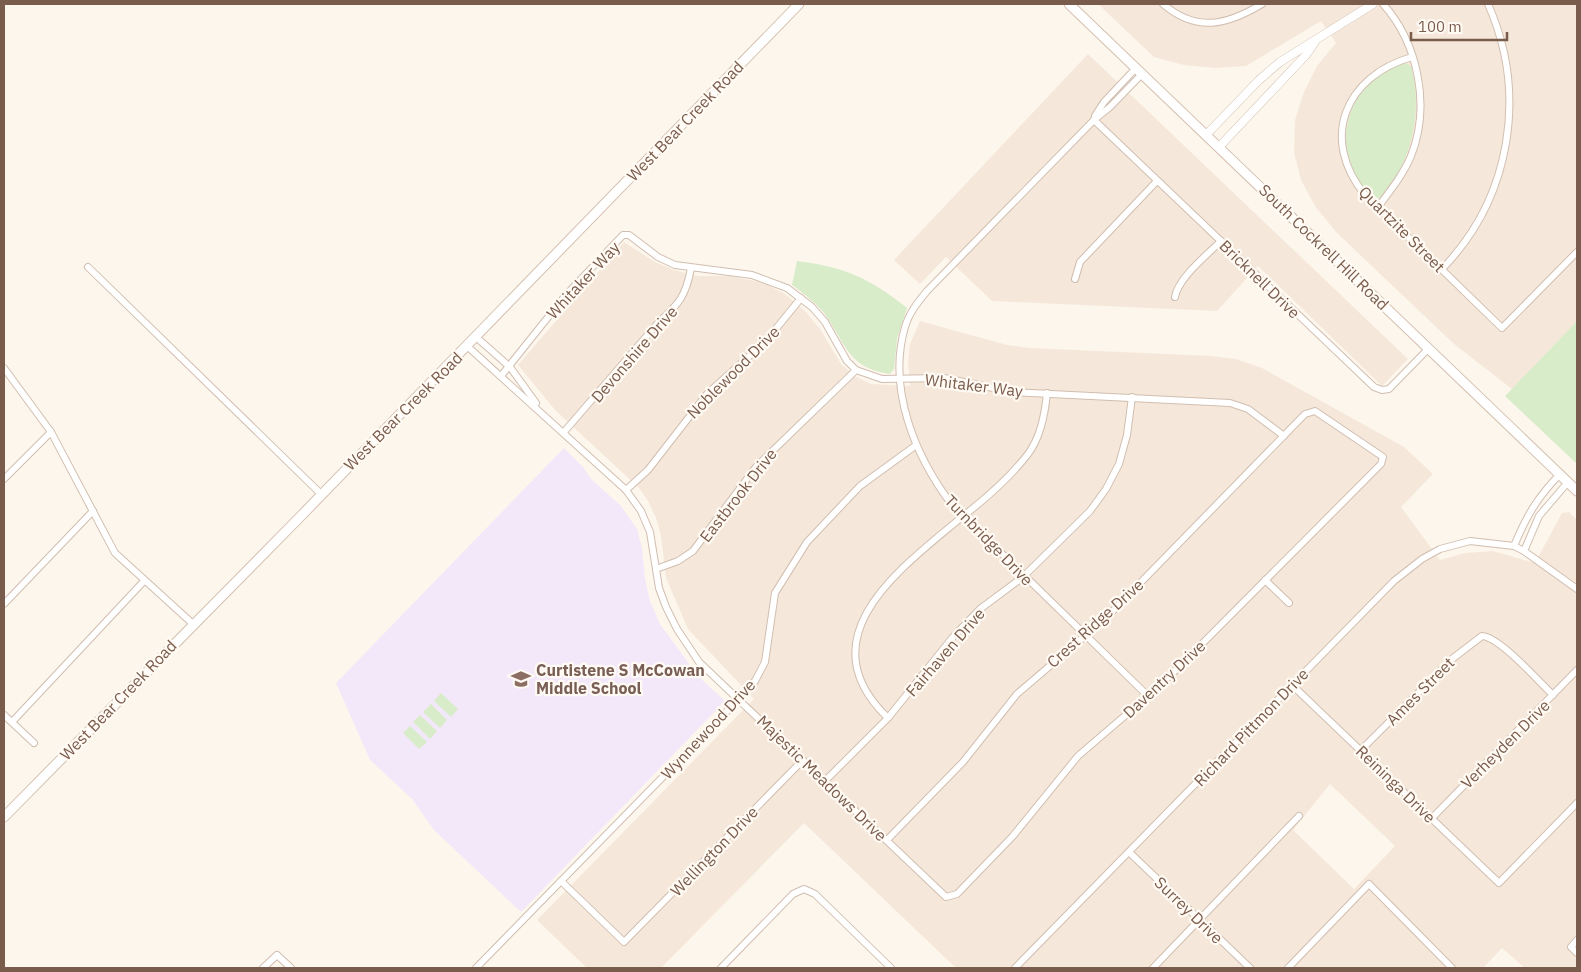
<svg xmlns="http://www.w3.org/2000/svg" width="1581" height="972" font-family="'IBM Plex Sans',sans-serif">
  <rect width="100%" height="100%" fill="#fdf6ec"/>
  <g fill="#f5e8da" fill-rule="evenodd">
    <polygon points="1098,4 1577,4 1577,321 1512,389 1454,344 1336,232 1315,206 1301,180 1294,152 1295,120 1304,92 1317,66 1336,43 1321,21 1246,66 1215,68 1184,65 1154,57"/>
    <polygon points="1088,54 1408,359 1382,386 1258,266 1217,311 992,301 946,257 920,284 894,260"/>
    <path d="M624 242 655 262 674 270 698 276H730L764 283 785 294 806 312 820 329 841 364 855 376 871 384 910 386 908 363 910 344 920 321 1007 345 1030 348 1211 356 1236 359 1262 368 1404 447 1433 474 1401 507 1440 560 1465 553 1493 551 1535 563 1562 513 1569 512 1577 520V968H1525L1502 948 1483 968H956L804 823 661 968H587L537 920 754 699 688 629 666 578 661 536 656 518 648 501 639 488 555 410 518 365ZM1330 784 1395 846 1354 889 1293 830Z"/>
  </g>
  <polygon fill="#f3e8fa" points="564,448 583,467 591,479 621,506 637,529 642,548 645,579 650,601 660,624 698,676 725,701 521,912 434,830 412,799 370,760 336,683"/>
  <g fill="#d8ecc9">
    <path d="M1405 63 1411 66C1422 105 1414 150 1392 183 1387 189 1383 197 1376 199 1335 173 1338 107 1374 78 1383 71 1394 67 1405 63Z"/>
    <path d="M797 261C845 267 869 278 907 308L897 339 894 369 890 374C847 368 846 343 824 313 815 302 803 293 792 285Z"/>
    <polygon points="1577,321 1577,464 1505,396"/>
    <polygon points="441,693 458,709 451,717 434,701"/>
    <polygon points="431,704 447,720 440,728 423,712"/>
    <polygon points="420,715 437,731 430,739 413,722"/>
    <polygon points="410,726 427,742 419,749 403,733"/>
  </g>
  <g fill="none" stroke-linecap="round" stroke-linejoin="round">
    <defs>
      <g id="minor">
        <path d="M1163 4C1197 33 1227 25 1262 4"/>
        <path d="M1412 57C1345 76 1319 139 1365 195L1502 328 1577 252"/>
        <path d="M1142 74 1110 107 1094 120 927 291C918 302 909 313 905 327 887 389 915 456 952 505L1148 696"/>
        <polyline points="1095,116 1104,102 1136,68"/>
        <polyline points="1094,120 1374,387 1382,390 1389,389 1429,348"/>
        <path d="M1378 207C1390 191 1403 175 1411 156 1431 106 1418 43 1383 4"/>
        <polyline points="88,267 321,494"/>
        <path d="M1442 269C1511 198 1528 94 1488 4"/>
        <polyline points="1075,279 1080,262 1157,181"/>
        <path d="M1175 297C1178 278 1207 255 1221 241"/>
        <polyline points="476,337 510,367 536,403"/>
        <polyline points="467,346 626,490 641,511 650,532 659,588 666,607 677,629 699,662 946,897 957,894 1013,836 1078,756 1148,696 1180,666 1381,464 1383,457 1315,411 1305,414 1107,617 1017,694 963,762 887,840"/>
        <polyline points="4,368 51,432 115,553 193,624"/>
        <polyline points="501,376 565,296 623,235 629,235 658,257 675,265 752,275 787,288 812,307 825,322 847,361 856,370 882,379 944,378 1013,392 1230,403 1248,409 1284,436"/>
        <path d="M564 432 658 323C679 304 686 296 691 268"/>
        <polyline points="4,479 51,432"/>
        <polyline points="626,490 648,470 707,394 766,341 801,298"/>
        <path d="M1514 546C1527 515 1537 498 1560 474"/>
        <polyline points="1524,551 1539,516 1568,482"/>
        <polyline points="656,569 678,561 693,551 756,467 856,370"/>
        <polyline points="1265,580 1289,603"/>
        <polyline points="4,604 93,511"/>
        <polyline points="1292,685 1499,883 1577,803"/>
        <polyline points="4,715 34,743"/>
        <path d="M888 718C804 637 901 568 962 517 984 500 1012 475 1028 454 1041 437 1045 414 1047 393"/>
        <polyline points="12,722 144,581"/>
        <path d="M1360 751 1452 659 1482 636C1500 637 1539 682 1553 695"/>
        <polyline points="825,781 888,718 953,637 980,609 1023,577 1090,511 1106,489 1119,464 1127,435 1132,397"/>
        <polyline points="1432,818 1577,670"/>
        <polyline points="1129,852 1250,968"/>
        <polyline points="561,881 624,942 803,760"/>
        <polyline points="1577,940 1571,947 1577,953"/>
        <polyline points="263,968 277,955 291,968"/>
        <polyline points="476,968 739,699 755,681 765,662 775,593 807,542 860,486 915,446"/>
        <polyline points="721,968 793,894 804,889 815,894 891,968"/>
        <polyline points="1015,968 1394,581 1422,559 1440,549 1470,541 1514,546 1524,551 1577,589"/>
        <polyline points="1153,968 1299,816"/>
        <polyline points="1288,968 1369,884 1452,968"/>
      </g>
      <g id="tertiary">
        <polyline points="1207,134 1259,80 1280,62 1373,4"/>
        <polyline points="1219,147 1306,55 1315,42"/>
      </g>
      <g id="secondary">
        <polyline points="1069,4 1577,491"/>
        <polyline points="4,817 297,520 799,4"/>
      </g>
    </defs>
    <use href="#minor" stroke="#d1beb0" stroke-width="8"/>
    <use href="#tertiary" stroke="#d1beb0" stroke-width="9"/>
    <use href="#secondary" stroke="#d6c0b0" stroke-width="11"/>
    <use href="#minor" stroke="#fff" stroke-width="6"/>
    <use href="#tertiary" stroke="#fff" stroke-width="8"/>
    <use href="#secondary" stroke="#fff" stroke-width="9"/>
  </g>
  <defs>
    <symbol id="school-bare" viewBox="-9 -9 18 18"><path d="M0-5L7-2L0 1L-7-2ZM-4 1L0 2.5L4 1V4Q0 6-4 4Z" fill="#8d6e63" stroke="#fffaf3" stroke-width="2.5" paint-order="stroke"/></symbol>
  </defs>
  <g fill-rule="evenodd">
    <use href="#school-bare" x="507" y="665" width="28" height="28"/>
  </g>
  <g text-anchor="middle" stroke-width="4.5" stroke-linejoin="round" paint-order="stroke">
    <g font-size="16" fill="#7a5c4d" stroke="#fffaf3">
      <text transform="translate(685 121) rotate(-46)" y="6">West Bear Creek Road</text>
      <text transform="translate(1402 229) rotate(45)" y="6">Quartzite Street</text>
      <text transform="translate(1324 247) rotate(44)" y="6">South Cockrell Hill Road</text>
      <text transform="translate(1260 279) rotate(44)" y="6">Bricknell Drive</text>
      <text transform="translate(583 280) rotate(-47)" y="6">Whitaker Way</text>
      <text transform="translate(634 354) rotate(-49)" y="6">Devonshire Drive</text>
      <text transform="translate(733 372) rotate(-45)" y="6">Noblewood Drive</text>
      <text transform="translate(974 385) rotate(7)" y="6">Whitaker Way</text>
      <text transform="translate(403 411) rotate(-45)" y="6">West Bear Creek Road</text>
      <text transform="translate(738 495) rotate(-52)" y="6">Eastbrook Drive</text>
      <text transform="translate(989 540) rotate(46)" y="6">Turnbridge Drive</text>
      <text transform="translate(1095 623) rotate(-42)" y="6">Crest Ridge Drive</text>
      <text transform="translate(945 652) rotate(-49)" y="6">Fairhaven Drive</text>
      <text transform="translate(1164 679) rotate(-43)" y="6">Daventry Drive</text>
      <text transform="translate(1420 691) rotate(-45)" y="6">Ames Street</text>
      <text transform="translate(118 700) rotate(-46)" y="6">West Bear Creek Road</text>
      <text transform="translate(1251 727) rotate(-46)" y="6">Richard Pittmon Drive</text>
      <text transform="translate(708 729) rotate(-47)" y="6">Wynnewood Drive</text>
      <text transform="translate(1505 744) rotate(-45)" y="6">Verheyden Drive</text>
      <text transform="translate(822 778) rotate(44)" y="6">Majestic Meadows Drive</text>
      <text transform="translate(1396 784) rotate(44)" y="6">Reininga Drive</text>
      <text transform="translate(714 851) rotate(-46)" y="6">Wellington Drive</text>
      <text transform="translate(1189 910) rotate(44)" y="6">Surrey Drive</text>
    </g>
    <g font-size="16" font-weight="bold" fill="#785e54" stroke="#fffaf3" text-anchor="start">
      <text x="536" y="676">Curtistene S McCowan<tspan x="536" dy="18">Middle School</tspan></text>
    </g>
  </g>
  <rect width="1581" height="972" fill="none" stroke="#7a5c4d" stroke-width="10"/>
  <path d="M1411 32v8h96v-8" fill="none" stroke="#7a5c4d" stroke-width="2.5"/>
  <text x="1418" y="32" font-size="15" fill="#7a5c4d" stroke="#fffaf3" stroke-width="4" paint-order="stroke">100 m</text>
</svg>
